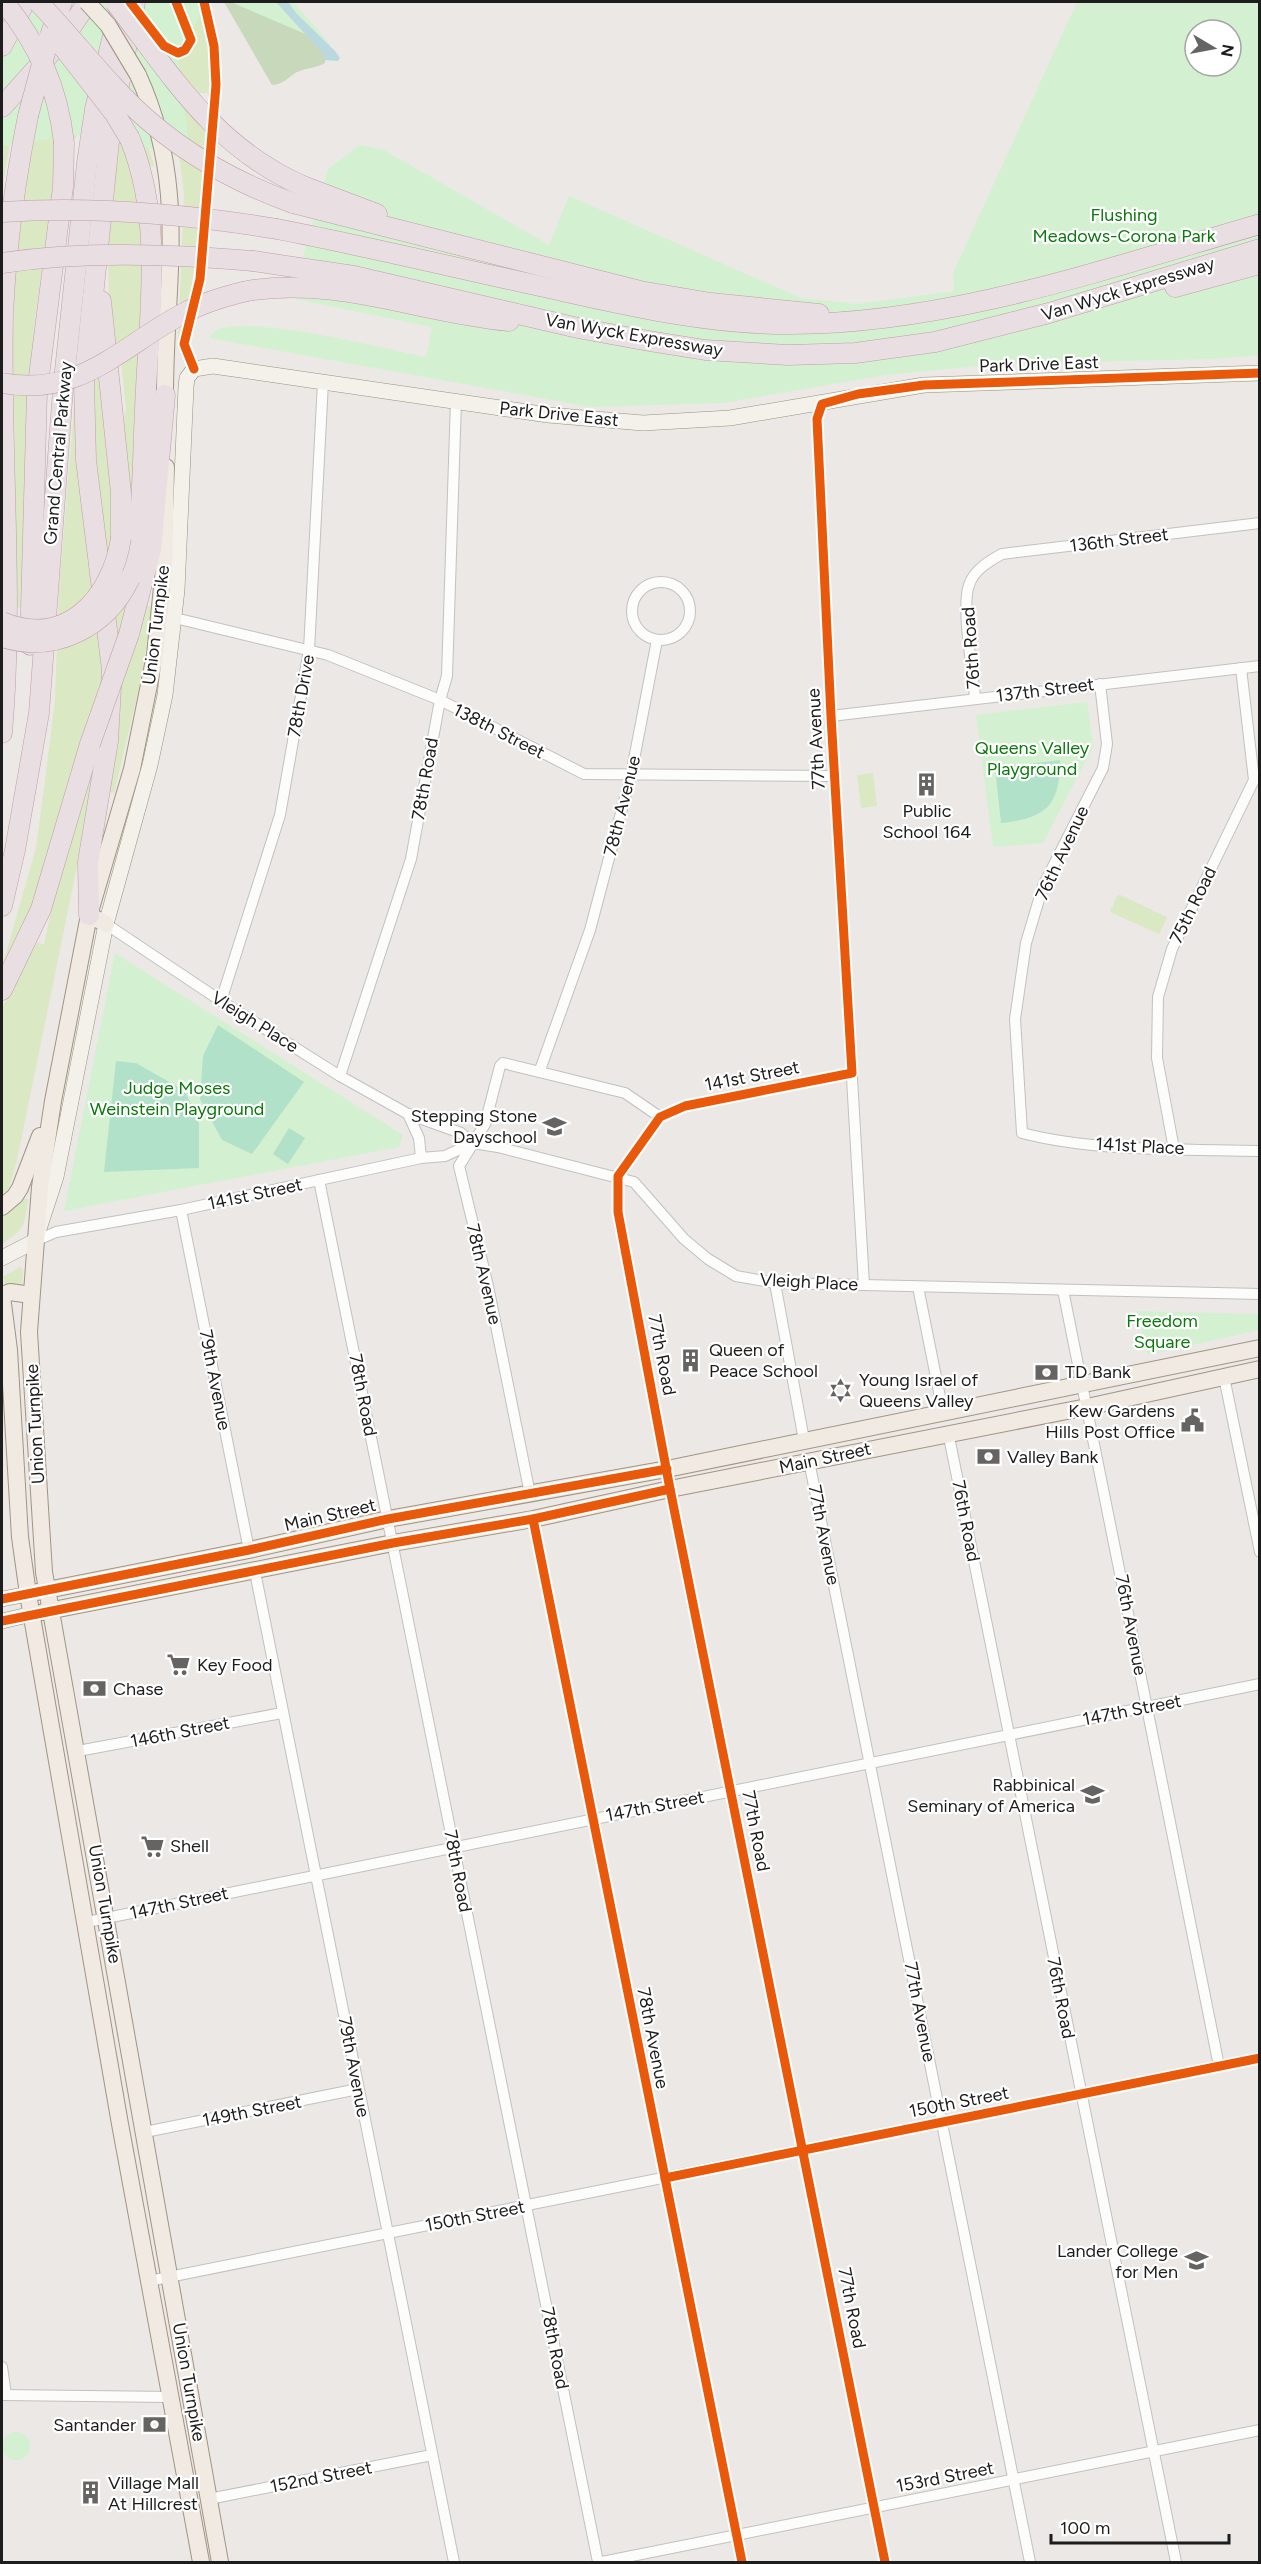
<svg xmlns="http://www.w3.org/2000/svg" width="1261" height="2564" font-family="Figtree,sans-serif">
  <rect width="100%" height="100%" fill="#ebe8e5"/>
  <g fill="#dae8c4">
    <path d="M181 2 200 5C205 29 219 78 208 99V93H196L205 129 197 241 191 290 180 339H178L184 196 180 162 167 107 164 54C210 69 190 22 181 2Z"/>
    <path d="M83 97 77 136 75 139 55 141C55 208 39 273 33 340 24 429 24 518 22 608L17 607 13 339 15 272 27 172 11 137 2 190V121Z"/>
    <polygon points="119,128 144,131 154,166 147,166 131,518 122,429 126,409 121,361 109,317 108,237"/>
    <polygon points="98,353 141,626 147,605 153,608 142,675 114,793 105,791 120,706 116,631 92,446 92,355"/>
    <polygon points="76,384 105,657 103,739 17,1160 8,1190 2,1194 2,1008 37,942 44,945 55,890 43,886 6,967 2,967 36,848 45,781 55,700 59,589"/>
    <polygon points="873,773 877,806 861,808 857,775"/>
    <polygon points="1118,894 1167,917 1159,934 1110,912"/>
    <path d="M23 1198 28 1199C24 1226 25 1229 2 1244V1216L16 1207Z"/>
    <polygon points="20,1267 23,1270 22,1286 7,1288 3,1277"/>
  </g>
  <path fill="#c8d9bb" d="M224 2H276L326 57 325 63C316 68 306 68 297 72 287 78 284 84 272 85Z"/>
  <g fill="#d3f1d0" fill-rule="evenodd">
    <polygon points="2,2 207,2 178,57 191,160 95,133 2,146"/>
    <polygon points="231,2 293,2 331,45"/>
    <path d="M1077 2H1259V355L1214 359 998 364 886 375 723 403 591 407 209 338C212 334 214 331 219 329 259 316 380 348 426 357L432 327 291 298 328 169 359 145 384 150 549 245 569 196 801 298 857 304 954 291 953 273ZM1195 30H1231V66H1195Z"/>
    <polygon points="1087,702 1093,747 1043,843 993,847 976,715"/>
    <polygon points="115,953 403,1135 399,1147 64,1211"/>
    <polygon points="1137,1311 1259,1314 1259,1330 1148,1355"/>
    <circle cx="16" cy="2446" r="14"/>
  </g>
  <g fill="#b1e1c9">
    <path d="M1060 760C1060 806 1046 818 1001 823L995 768Z"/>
    <polygon points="218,1025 304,1082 252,1154 222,1140 200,1099 203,1056"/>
    <polygon points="116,1061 136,1063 185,1091 199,1123 199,1168 104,1172"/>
    <polygon points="289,1128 305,1138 288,1164 273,1154"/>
  </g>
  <polygon fill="#b9d9de" points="276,2 288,2 296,13 335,51 340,58 338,61 325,60 325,56"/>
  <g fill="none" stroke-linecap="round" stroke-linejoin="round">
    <defs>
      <g id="street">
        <polyline points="822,404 817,417 831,716 864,1285"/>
        <circle cx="661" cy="611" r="29"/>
        <polyline points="175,618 328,655 440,700 584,774 834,776"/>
        <path d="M1100 684 1107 744 1103 768 1043 886 1026 943 1015 1019 1022 1133C1095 1152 1184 1149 1260 1151"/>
        <path d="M975 698C973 671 961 608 969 585 974 570 989 561 1002 554L1260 523"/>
        <polyline points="831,716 1260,666"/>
        <polyline points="106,924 221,1001 340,1076 408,1114 461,1133 473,1143 498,1147 634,1182 684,1239 708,1259 736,1276 775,1283 1260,1294"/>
        <polyline points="221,1001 280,815 309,650 323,382"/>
        <polyline points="540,1070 590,930 631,775 657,640"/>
        <polyline points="340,1076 411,859 440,700 447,676 456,401"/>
        <polyline points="408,1114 419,1138 421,1158"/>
        <polyline points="660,1117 618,1176 618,1212 670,1489 885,2562"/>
        <polyline points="660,1117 685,1106 852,1073"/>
        <polyline points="1174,1149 1157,1058 1158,997 1172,949 1254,780 1241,668"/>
        <polyline points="319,1180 598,2562"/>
        <polyline points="181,1210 249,1550"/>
        <polyline points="35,1241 56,1232 181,1210 421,1158 445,1156 473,1143"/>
        <polyline points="775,1283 804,1440"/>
        <polyline points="918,1287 943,1412"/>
        <polyline points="1063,1290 1219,2066"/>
        <polyline points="1224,1377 1260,1552"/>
        <polyline points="948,1432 1176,2562"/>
        <polyline points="809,1461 1030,2562"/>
        <polyline points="530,1494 488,1286 459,1166 485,1124 500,1066 503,1063 625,1093 660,1117"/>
        <polyline points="533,1519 742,2562"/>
        <polyline points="255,1572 454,2562"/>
        <polyline points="78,1751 282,1713"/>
        <polyline points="87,1922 1260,1684"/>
        <polyline points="145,2132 358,2089"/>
        <polyline points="149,2281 1260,2058"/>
        <polyline points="2,2367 6,2395"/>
        <polyline points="2,2395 171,2397"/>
        <polyline points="209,2499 432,2455"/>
        <polyline points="602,2562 1260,2430"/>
      </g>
      <g id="secondary">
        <polyline points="2,1258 35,1241 56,1177 106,924 150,765 165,695 177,590 186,387 187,378 194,369 213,366 548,415 643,423 730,418 924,385 1260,373"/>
        <polyline points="2,1599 28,1594"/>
        <polyline points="2,1621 32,1614"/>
      </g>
      <g id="primary">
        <path d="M138 75C191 190 163 288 165 408"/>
        <polyline points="166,467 164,568 155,655 132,769 89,915 53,1101 40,1187 29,1332 44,1572 220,2562"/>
        <polyline points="89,915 106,924"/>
        <polyline points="2,1207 15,1196 20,1188 40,1136"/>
        <polyline points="2,1295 10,1292 31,1295"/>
        <polyline points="2,1296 9,1350 20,1537 28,1594 120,2124 201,2562"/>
        <polyline points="37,1592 249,1550 388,1519 667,1469 1260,1348"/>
        <polyline points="43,1612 393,1543 533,1519 670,1489 1087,1407 1260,1369"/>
      </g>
      <g id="highway">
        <polyline points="51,33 62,2"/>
        <polyline points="2,46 25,2"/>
        <polyline points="2,107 62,40 88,2"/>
        <polyline points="303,186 377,214"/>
        <polyline points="293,203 640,291 711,303 819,314"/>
        <path d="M277 229C371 247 464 270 558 290 634 307 709 324 787 324 946 325 1108 268 1260 224"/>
        <polyline points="253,261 354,276 578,328 649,341 705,350 788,355 855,353 935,342 1049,313 1260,249"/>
        <polyline points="1175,287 1260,264"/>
        <path d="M247 291C337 276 421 313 509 321"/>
        <polyline points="101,301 121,493 121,538"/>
        <path d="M130 578C144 524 142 465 145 410 148 320 165 225 130 139"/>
        <polyline points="129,634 151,549 165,395"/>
        <polyline points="30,645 37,392 63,187 64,143"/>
        <path d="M2 733C14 594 0 454 3 314 6 247 15 181 28 116"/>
        <polyline points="2,906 15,850 39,713 63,389 87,163 95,109 117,19"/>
        <polyline points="89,915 88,862 108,741 112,670 86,460 84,383 110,132 135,2"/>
        <polyline points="2,990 41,909 90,744"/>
      </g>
    </defs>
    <use href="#street" stroke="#c2c1c0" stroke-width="12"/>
    <use href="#secondary" stroke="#95947e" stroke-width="16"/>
    <use href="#primary" stroke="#a19483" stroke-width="18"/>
    <use href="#highway" stroke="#c09daa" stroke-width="21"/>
    <use href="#street" stroke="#fcfcfb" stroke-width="10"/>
    <use href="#secondary" stroke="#f3f1e9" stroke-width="15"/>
    <use href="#primary" stroke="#f0eae3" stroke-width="16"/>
    <use href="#highway" stroke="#e9dee1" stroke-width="20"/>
    <defs>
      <polyline id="primary-bridge" points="87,2 108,25 138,75"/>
      <g id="highway-bridge">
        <path d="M4 2C38 44 58 88 64 143"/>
        <path d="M38 2C64 29 88 59 114 87 162 140 225 179 293 203"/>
        <path d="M115 2C172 76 214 147 303 186"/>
        <polyline points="63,47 115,114 130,139"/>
        <polyline points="28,116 49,38"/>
        <path d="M2 212C94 206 186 214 277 229"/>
        <path d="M2 263C85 251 170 254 253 261"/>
        <path d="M2 383C81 398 122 345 186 312 205 302 226 296 247 291"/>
        <path d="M2 622C66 649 112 598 121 538"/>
        <path d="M2 637C55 654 107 627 130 578"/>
        <polyline points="90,744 129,634"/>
      </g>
    </defs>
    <use href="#primary-bridge" stroke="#a19483" stroke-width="18" stroke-linecap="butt"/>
    <use href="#highway-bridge" stroke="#c09daa" stroke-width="21" stroke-linecap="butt"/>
    <use href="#primary-bridge" stroke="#f0eae3" stroke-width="16"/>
    <use href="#highway-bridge" stroke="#e9dee1" stroke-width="20"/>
    <defs>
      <g id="cycleway">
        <polyline points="130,2 164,46 178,53 185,50 191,40 176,2"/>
        <polyline points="194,369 184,344 200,279 216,85 214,46 204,2"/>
        <polyline points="533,1519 742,2562"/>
        <polyline points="2,1599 249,1550 388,1519 667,1469"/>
        <polyline points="2,1621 393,1543 533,1519 670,1489"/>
        <polyline points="665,2178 1260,2058"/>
        <polyline points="885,2562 670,1489 618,1212 618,1176 660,1117 685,1106 852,1073 831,716 817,419 822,404 858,394 924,385 1260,373"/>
      </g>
    </defs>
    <use href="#cycleway" stroke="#fff" stroke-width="13"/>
    <use href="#cycleway" stroke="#e8590c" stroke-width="9"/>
  </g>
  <defs>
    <symbol id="building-bare" viewBox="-9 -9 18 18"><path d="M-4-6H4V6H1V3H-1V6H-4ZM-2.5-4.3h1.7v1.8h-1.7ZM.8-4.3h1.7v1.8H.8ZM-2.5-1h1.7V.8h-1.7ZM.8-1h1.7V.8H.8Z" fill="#656463" stroke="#fff" stroke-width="2.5" paint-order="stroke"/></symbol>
    <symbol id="school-bare" viewBox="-9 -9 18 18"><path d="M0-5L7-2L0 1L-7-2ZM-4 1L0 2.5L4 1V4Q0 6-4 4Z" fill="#656463" stroke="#fff" stroke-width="2.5" paint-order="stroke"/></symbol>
    <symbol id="bank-bare" viewBox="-9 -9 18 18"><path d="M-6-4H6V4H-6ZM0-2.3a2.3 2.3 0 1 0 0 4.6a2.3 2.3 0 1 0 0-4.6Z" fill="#656463" stroke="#fff" stroke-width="2.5" paint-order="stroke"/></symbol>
    <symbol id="synagogue-bare" viewBox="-9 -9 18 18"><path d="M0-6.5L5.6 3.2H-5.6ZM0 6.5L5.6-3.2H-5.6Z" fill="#656463" stroke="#fff" stroke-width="2.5" paint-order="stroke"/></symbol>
    <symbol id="civic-bare" viewBox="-9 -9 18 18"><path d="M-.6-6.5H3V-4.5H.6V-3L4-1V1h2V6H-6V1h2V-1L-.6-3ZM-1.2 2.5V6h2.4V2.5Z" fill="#656463" stroke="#fff" stroke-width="2.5" paint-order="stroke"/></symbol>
    <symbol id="supermarket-bare" viewBox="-9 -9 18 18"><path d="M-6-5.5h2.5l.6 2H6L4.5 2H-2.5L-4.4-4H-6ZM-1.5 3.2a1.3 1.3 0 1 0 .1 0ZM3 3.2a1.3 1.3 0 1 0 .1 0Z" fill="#656463" stroke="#fff" stroke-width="2.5" paint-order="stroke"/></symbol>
    <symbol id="university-bare" viewBox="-9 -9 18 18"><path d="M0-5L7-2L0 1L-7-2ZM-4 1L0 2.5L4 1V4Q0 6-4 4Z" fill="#656463" stroke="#fff" stroke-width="2.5" paint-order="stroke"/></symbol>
  </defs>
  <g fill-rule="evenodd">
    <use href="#building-bare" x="910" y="768" width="33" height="33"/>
    <use href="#school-bare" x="538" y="1110" width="33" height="33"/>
    <use href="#building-bare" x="674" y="1344" width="33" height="33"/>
    <use href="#bank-bare" x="1030" y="1356" width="33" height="33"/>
    <use href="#synagogue-bare" x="824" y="1374" width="33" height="33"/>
    <use href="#civic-bare" x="1176" y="1404" width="33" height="33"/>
    <use href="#bank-bare" x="972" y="1440" width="33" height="33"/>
    <use href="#supermarket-bare" x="162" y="1648" width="33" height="33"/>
    <use href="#bank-bare" x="78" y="1672" width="33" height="33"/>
    <use href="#university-bare" x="1076" y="1778" width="33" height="33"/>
    <use href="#supermarket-bare" x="136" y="1830" width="33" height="33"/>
    <use href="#university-bare" x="1180" y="2244" width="33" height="33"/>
    <use href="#bank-bare" x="138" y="2408" width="33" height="33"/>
    <use href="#building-bare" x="74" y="2476" width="33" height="33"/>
  </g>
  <g text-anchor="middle" stroke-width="4.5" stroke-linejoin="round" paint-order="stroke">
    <g font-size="18" fill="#0d780e" stroke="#fff">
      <text x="1124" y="221">Flushing<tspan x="1124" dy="21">Meadows-Corona Park</tspan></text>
      <text x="1032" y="754">Queens Valley<tspan x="1032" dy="21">Playground</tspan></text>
      <text x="177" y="1094">Judge Moses<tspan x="177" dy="21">Weinstein Playground</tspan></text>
      <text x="1162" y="1327">Freedom<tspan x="1162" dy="21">Square</tspan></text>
    </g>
    <g font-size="18" fill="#1d1d1d" stroke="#fff">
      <text transform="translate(1128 289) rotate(-17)" y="6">Van Wyck Expressway</text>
      <text transform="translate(634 335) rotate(10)" y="6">Van Wyck Expressway</text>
      <text transform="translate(1039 364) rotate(-2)" y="6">Park Drive East</text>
      <text transform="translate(559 414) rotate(6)" y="6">Park Drive East</text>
      <text transform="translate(58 453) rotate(-85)" y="6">Grand Central Parkway</text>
      <text transform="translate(1119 540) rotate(-7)" y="6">136th Street</text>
      <text transform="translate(156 625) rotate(-83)" y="6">Union Turnpike</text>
      <text transform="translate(971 648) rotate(-94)" y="6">76th Road</text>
      <text transform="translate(1045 690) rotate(-7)" y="6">137th Street</text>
      <text transform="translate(301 696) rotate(-80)" y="6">78th Drive</text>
      <text transform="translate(499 731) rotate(27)" y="6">138th Street</text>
      <text transform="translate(816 739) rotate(-93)" y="6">77th Avenue</text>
      <text transform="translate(425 779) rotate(-80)" y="6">78th Road</text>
      <text transform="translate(622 806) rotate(-76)" y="6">78th Avenue</text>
      <text transform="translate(1062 853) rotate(-65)" y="6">76th Avenue</text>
      <text transform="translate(1193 905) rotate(-64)" y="6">75th Road</text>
      <text transform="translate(255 1022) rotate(32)" y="6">Vleigh Place</text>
      <text transform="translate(752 1076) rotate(-11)" y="6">141st Street</text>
      <text transform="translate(1140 1146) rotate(3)" y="6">141st Place</text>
      <text transform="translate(255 1194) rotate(-12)" y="6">141st Street</text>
      <text transform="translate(484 1274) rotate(77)" y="6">78th Avenue</text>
      <text transform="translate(809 1282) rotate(3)" y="6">Vleigh Place</text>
      <text transform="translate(662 1355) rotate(79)" y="6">77th Road</text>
      <text transform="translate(215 1380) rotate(79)" y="6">79th Avenue</text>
      <text transform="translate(363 1395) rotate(79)" y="6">78th Road</text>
      <text transform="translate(35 1424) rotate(-93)" y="6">Union Turnpike</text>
      <text transform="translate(825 1458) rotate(-12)" y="6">Main Street</text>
      <text transform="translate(330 1515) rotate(-13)" y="6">Main Street</text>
      <text transform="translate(966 1521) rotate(79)" y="6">76th Road</text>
      <text transform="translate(824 1535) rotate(79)" y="6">77th Avenue</text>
      <text transform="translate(1131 1625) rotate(79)" y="6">76th Avenue</text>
      <text transform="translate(1132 1710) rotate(-11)" y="6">147th Street</text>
      <text transform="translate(180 1732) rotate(-11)" y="6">146th Street</text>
      <text transform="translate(655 1806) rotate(-11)" y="6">147th Street</text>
      <text transform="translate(756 1831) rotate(79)" y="6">77th Road</text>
      <text transform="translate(458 1871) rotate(79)" y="6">78th Road</text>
      <text transform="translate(179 1903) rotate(-12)" y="6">147th Street</text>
      <text transform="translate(105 1904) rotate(80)" y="6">Union Turnpike</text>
      <text transform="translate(1061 1998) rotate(79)" y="6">76th Road</text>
      <text transform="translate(920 2012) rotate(79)" y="6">77th Avenue</text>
      <text transform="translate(653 2038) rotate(79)" y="6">78th Avenue</text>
      <text transform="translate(354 2067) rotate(79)" y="6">79th Avenue</text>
      <text transform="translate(959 2102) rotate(-11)" y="6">150th Street</text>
      <text transform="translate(252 2111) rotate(-11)" y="6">149th Street</text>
      <text transform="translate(475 2216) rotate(-11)" y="6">150th Street</text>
      <text transform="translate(852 2308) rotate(79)" y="6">77th Road</text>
      <text transform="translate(555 2348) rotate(79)" y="6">78th Road</text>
      <text transform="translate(189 2382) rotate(80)" y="6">Union Turnpike</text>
      <text transform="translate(321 2477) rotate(-11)" y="6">152nd Street</text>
      <text transform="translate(945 2477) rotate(-11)" y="6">153rd Street</text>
    </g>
    <g font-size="18" fill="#1d1d1d" stroke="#fff" text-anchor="start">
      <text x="927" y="817" text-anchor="middle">Public<tspan x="927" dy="21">School 164</tspan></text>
      <text x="537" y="1122" text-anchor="end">Stepping Stone<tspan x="537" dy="21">Dayschool</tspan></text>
      <text x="709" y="1356">Queen of<tspan x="709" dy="21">Peace School</tspan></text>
      <text x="1065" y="1378">TD Bank</text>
      <text x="859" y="1386">Young Israel of<tspan x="859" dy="21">Queens Valley</tspan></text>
      <text x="1175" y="1417" text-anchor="end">Kew Gardens<tspan x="1175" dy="21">Hills Post Office</tspan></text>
      <text x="1007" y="1463">Valley Bank</text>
      <text x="197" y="1671">Key Food</text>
      <text x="113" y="1695">Chase</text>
      <text x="1075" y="1791" text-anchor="end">Rabbinical<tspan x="1075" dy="21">Seminary of America</tspan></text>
      <text x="170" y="1852">Shell</text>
      <text x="1178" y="2257" text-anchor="end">Lander College<tspan x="1178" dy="21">for Men</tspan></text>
      <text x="136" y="2431" text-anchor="end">Santander</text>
      <text x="108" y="2489">Village Mall<tspan x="108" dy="21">At Hillcrest</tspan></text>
    </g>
  </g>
  <rect width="1261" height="2564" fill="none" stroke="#1d1d1d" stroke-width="6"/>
  <g transform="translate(1213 48) rotate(100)"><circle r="28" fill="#ffffff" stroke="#a5a5a5" stroke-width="1.5"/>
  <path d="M0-4.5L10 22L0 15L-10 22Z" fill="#656463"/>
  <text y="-9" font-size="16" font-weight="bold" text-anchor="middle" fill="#1d1d1d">N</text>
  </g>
  <path d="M1051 2534v9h178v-9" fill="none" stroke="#1d1d1d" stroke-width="3"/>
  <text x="1060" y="2534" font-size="18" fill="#1d1d1d" stroke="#ffffff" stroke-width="4.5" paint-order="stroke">100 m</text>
</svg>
